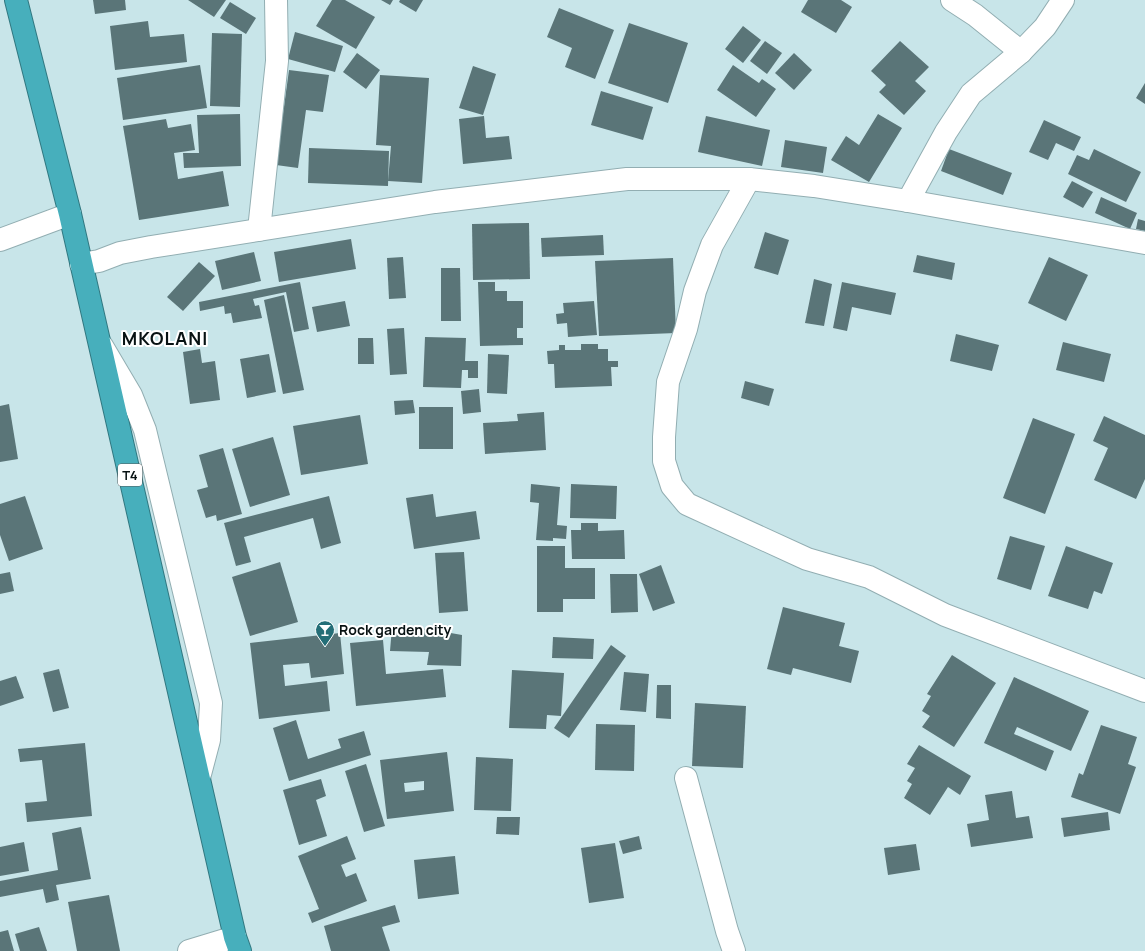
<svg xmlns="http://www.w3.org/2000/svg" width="1145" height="951" font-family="Manrope,sans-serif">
  <rect width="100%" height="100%" fill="#c8e5e9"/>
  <g fill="#5a7578" fill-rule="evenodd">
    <polygon points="93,0 125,0 126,10 95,14"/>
    <polygon points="188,0 226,0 214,17"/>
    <polygon points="332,0 345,0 375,17 356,49 316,26"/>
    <polygon points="381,0 393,0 390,5"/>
    <polygon points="400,0 423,0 416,12 399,2"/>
    <polygon points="808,0 841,0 852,7 836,33 801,12"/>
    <polygon points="230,2 256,18 246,34 220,18"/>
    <polygon points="559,8 614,30 595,79 565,67 572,48 547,37"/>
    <polygon points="148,21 150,37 184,34 187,62 115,70 110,26"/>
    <polygon points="629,23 688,43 668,103 608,83"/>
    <polygon points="743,26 761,40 743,63 725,49"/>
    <polygon points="295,32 343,46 335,72 288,59"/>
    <polygon points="212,33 242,34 240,107 210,106"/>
    <polygon points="765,41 782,53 767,74 750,61"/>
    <polygon points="900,41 929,67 915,81 926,91 904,115 879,92 886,85 871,71"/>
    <polygon points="357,53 380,70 366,89 343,72"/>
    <polygon points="794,53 812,70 794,90 775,73"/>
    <polygon points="200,65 207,108 123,120 117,78"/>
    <polygon points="733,65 759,83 762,79 776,89 756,117 717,90"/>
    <polygon points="473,66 496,74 483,115 459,108"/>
    <polygon points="289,70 329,75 323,112 306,110 298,168 276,165"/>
    <polygon points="380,75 429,78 422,183 388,181 391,146 376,145"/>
    <polygon points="1145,83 1145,104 1136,98"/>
    <polygon points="601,91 653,107 643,140 591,125"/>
    <polygon points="240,114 241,166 184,168 183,153 199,153 197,115"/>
    <polygon points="878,114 902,128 869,182 831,160 846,136 859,145"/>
    <polygon points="484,116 486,138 509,136 512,159 463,164 459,119"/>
    <polygon points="706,116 770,130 762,166 698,152"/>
    <polygon points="166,119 168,128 191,124 195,150 174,153 178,179 223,171 229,206 139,220 123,126"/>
    <polygon points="1044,120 1081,137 1074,151 1056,143 1048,160 1029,152"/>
    <polygon points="785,140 827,147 823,173 781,167"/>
    <polygon points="309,148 389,151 388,186 308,183"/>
    <polygon points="949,149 1012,173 1003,195 941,171"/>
    <polygon points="1094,149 1141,172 1126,202 1068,174 1077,155 1089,160"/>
    <polygon points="1072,181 1093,192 1083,208 1063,197"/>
    <polygon points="1101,197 1137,213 1130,229 1095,213"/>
    <polygon points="1138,219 1145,221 1145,231 1136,229"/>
    <polygon points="529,223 530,279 473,280 472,224"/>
    <polygon points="765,232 789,240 778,275 754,268"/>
    <polygon points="603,235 604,255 542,257 541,238"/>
    <polygon points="351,239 356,269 279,282 274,252"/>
    <polygon points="254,252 261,281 222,290 215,261"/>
    <polygon points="917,255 955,263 952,280 913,272"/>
    <polygon points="403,257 406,298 389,299 387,258"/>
    <polygon points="1049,257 1088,275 1066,321 1028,303"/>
    <polygon points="673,258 676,333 599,336 595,261"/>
    <polygon points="199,262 215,276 183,311 167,297"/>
    <polygon points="441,268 460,268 461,321 441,321"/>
    <polygon points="814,279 832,284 824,326 805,323"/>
    <polygon points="300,282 309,329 294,332 286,292 253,299 255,306 259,305 262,318 233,323 231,313 225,314 224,306 200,311 199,302"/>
    <polygon points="478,282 495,282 495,291 507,291 507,301 523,301 523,328 517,328 517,338 523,338 523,345 480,346"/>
    <polygon points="842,282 896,293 891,315 852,307 847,331 833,328"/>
    <polygon points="284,295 304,390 283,394 264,300"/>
    <polygon points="345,301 350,326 317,332 312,307"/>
    <polygon points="594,301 597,335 568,337 567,323 557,324 556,314 564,313 563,303"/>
    <polygon points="404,328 407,374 390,375 387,329"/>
    <polygon points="956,334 999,345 992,371 950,361"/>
    <polygon points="425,337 466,338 465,361 478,361 478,378 468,378 468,370 462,370 461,388 423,387"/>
    <polygon points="358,338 373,338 374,364 358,364"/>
    <polygon points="1063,342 1111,354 1104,382 1056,370"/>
    <polygon points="581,344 598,344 598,349 608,349 608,361 618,361 618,367 611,367 612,386 555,388 554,364 548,364 547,351 559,350 559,345 565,345 565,350 581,350"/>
    <polygon points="200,349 202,363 215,361 220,400 190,404 183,352"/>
    <polygon points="269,354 276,392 247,398 240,359"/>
    <polygon points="488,354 509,355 507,394 487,393"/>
    <polygon points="745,381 774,389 769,406 741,398"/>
    <polygon points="479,389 481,412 463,414 461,391"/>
    <polygon points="413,400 415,413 395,415 394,401"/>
    <polygon points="9,404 18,459 0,462 0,406"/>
    <rect x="419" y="407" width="34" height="42"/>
    <polygon points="544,412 546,450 485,454 483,423 518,421 517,414"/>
    <polygon points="360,415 368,464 301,475 293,426"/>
    <polygon points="1104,416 1145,435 1145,479 1136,499 1094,480 1108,448 1093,441"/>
    <polygon points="1033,418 1075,434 1045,514 1003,498"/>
    <polygon points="273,437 290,495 250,507 232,449"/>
    <polygon points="223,448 242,514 217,521 216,515 206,518 197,490 208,487 199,455"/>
    <polygon points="531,484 560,487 557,525 567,526 566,539 553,538 553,541 536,540 539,503 530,502"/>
    <polygon points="571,484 617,486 616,519 570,518"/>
    <polygon points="433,494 436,517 476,511 480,539 414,549 406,498"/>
    <polygon points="25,496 43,549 9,561 0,535 0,504"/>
    <polygon points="329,496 341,543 321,549 313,518 244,537 251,562 236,566 224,523"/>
    <polygon points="581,523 598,523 598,531 624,530 625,559 572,559 571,530 581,530"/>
    <polygon points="1010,536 1045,546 1031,590 997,579"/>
    <polygon points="537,546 565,546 565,568 595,568 595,599 563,599 563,612 537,612"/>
    <polygon points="1066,546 1113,563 1102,594 1094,591 1088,609 1048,596"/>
    <polygon points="464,552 468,611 439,613 435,553"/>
    <polygon points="280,562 298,622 250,636 232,577"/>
    <polygon points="661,565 675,603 653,611 639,574"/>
    <polygon points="10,572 14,591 0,594 0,574"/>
    <polygon points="610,574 637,574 638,612 611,613"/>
    <polygon points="783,607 845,623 839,646 859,651 851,683 793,668 791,675 767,669"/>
    <polygon points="392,627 428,629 462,635 461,666 427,665 429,652 390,651"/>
    <polygon points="340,633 344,674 311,678 309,663 283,665 285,686 327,681 330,711 259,719 250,643"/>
    <polygon points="553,637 594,639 593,659 552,658"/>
    <polygon points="383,640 386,674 443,669 446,697 356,706 350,643"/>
    <polygon points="611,645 626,656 569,738 554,728"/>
    <polygon points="952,655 996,683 954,747 922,727 930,716 922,711 931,696 927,694"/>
    <polygon points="59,669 69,708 53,712 43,673"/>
    <polygon points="512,670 564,673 561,716 547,715 546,729 509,728"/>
    <polygon points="624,672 649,674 646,712 620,710"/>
    <polygon points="16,676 24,698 0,706 0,681"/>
    <polygon points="1014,677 1089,711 1071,751 1017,727 1014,734 1054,751 1046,771 984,743"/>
    <polygon points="657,685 671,685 671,719 656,718"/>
    <polygon points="695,703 746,706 743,768 692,766"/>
    <polygon points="296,720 308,759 341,748 338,739 364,731 371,755 289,781 273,728"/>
    <polygon points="596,724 635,725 634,771 595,770"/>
    <polygon points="1101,725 1137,737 1128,764 1136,767 1120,814 1071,797 1079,773 1083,775"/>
    <polygon points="85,743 92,816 27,822 25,803 47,801 42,760 20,762 18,749"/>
    <polygon points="919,745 971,776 960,795 948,787 930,815 904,798 912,784 907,781 915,768 907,764"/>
    <path d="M447 752 454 811 387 819 380 760ZM424 781V790L405 792 404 783Z"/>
    <polygon points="476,757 513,759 511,811 474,810"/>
    <polygon points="366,764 385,826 364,832 345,771"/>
    <polygon points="321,779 326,796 316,800 327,836 299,845 283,790"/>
    <polygon points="1012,791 1016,818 1029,816 1033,838 971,847 967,824 989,820 985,795"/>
    <polygon points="1108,812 1110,830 1064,837 1061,818"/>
    <polygon points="497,817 520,817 519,835 496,834"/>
    <polygon points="81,827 91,879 56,885 59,900 46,903 43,889 0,897 0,881 58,870 52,833"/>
    <polygon points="347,836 356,859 341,865 346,877 356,873 367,901 312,923 308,913 319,909 298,856"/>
    <polygon points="639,836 642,849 623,854 619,841"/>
    <polygon points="24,842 29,871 0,876 0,847"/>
    <polygon points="615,843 624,898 589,903 581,848"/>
    <polygon points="916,844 920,870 888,875 884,848"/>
    <polygon points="455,856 459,894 418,899 414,860"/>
    <polygon points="109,895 120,951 77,951 68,902"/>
    <polygon points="395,905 400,922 382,927 390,951 331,951 324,926"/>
    <polygon points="39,927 47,951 20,951 15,934"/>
    <polygon points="8,930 14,951 0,951 0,932"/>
  </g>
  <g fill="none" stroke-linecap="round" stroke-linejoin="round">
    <defs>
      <g id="minor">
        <polyline points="952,0 975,15 1021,52"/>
        <polyline points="749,179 712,245 695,291 686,329 668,382 664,437 664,461 672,486 687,504 807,559 869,577 945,615 1145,691"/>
        <polyline points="908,201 946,132 971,94 1021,52 1045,27 1063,0"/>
        <polyline points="259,230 277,61 276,0"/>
        <polyline points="0,240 70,214"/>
        <polyline points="81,264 99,261 120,253 151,247 435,202 627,179 749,179 814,186 908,201 1145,243"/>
        <polyline points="102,346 131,395 145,430 211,703 209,740 199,778"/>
        <polyline points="686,778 727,931 734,951"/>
        <polyline points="189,951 235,937"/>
      </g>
      <polyline id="highway" points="16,0 70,214 235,937 240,951"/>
    </defs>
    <use href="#minor" stroke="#92aeb2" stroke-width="24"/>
    <use href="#highway" stroke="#317881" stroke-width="24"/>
    <use href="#minor" stroke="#fff" stroke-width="22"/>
    <use href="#highway" stroke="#47afbc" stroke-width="22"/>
  </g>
  <defs>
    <symbol id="bar-pin" viewBox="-11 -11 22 30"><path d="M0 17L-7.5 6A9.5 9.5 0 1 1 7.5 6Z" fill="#246e77" stroke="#fff"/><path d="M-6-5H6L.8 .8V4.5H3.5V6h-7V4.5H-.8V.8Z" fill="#fff"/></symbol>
  </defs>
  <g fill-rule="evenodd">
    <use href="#bar-pin" x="314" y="619" width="22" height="30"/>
  </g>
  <g text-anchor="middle" stroke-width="4" stroke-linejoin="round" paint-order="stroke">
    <rect fill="#fff" stroke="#52595a" stroke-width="1" x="118" y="464" width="24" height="22" rx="3"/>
    <g font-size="13" font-weight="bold" fill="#081213">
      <text x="130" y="480">T4</text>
    </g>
    <g font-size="14" font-weight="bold" fill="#081213" stroke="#fff" text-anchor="start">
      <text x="339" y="635">Rock garden city</text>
    </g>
    <g font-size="18" font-weight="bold" letter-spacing="1" fill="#081213" stroke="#fff">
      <text x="165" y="345">MKOLANI</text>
    </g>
  </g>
</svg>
